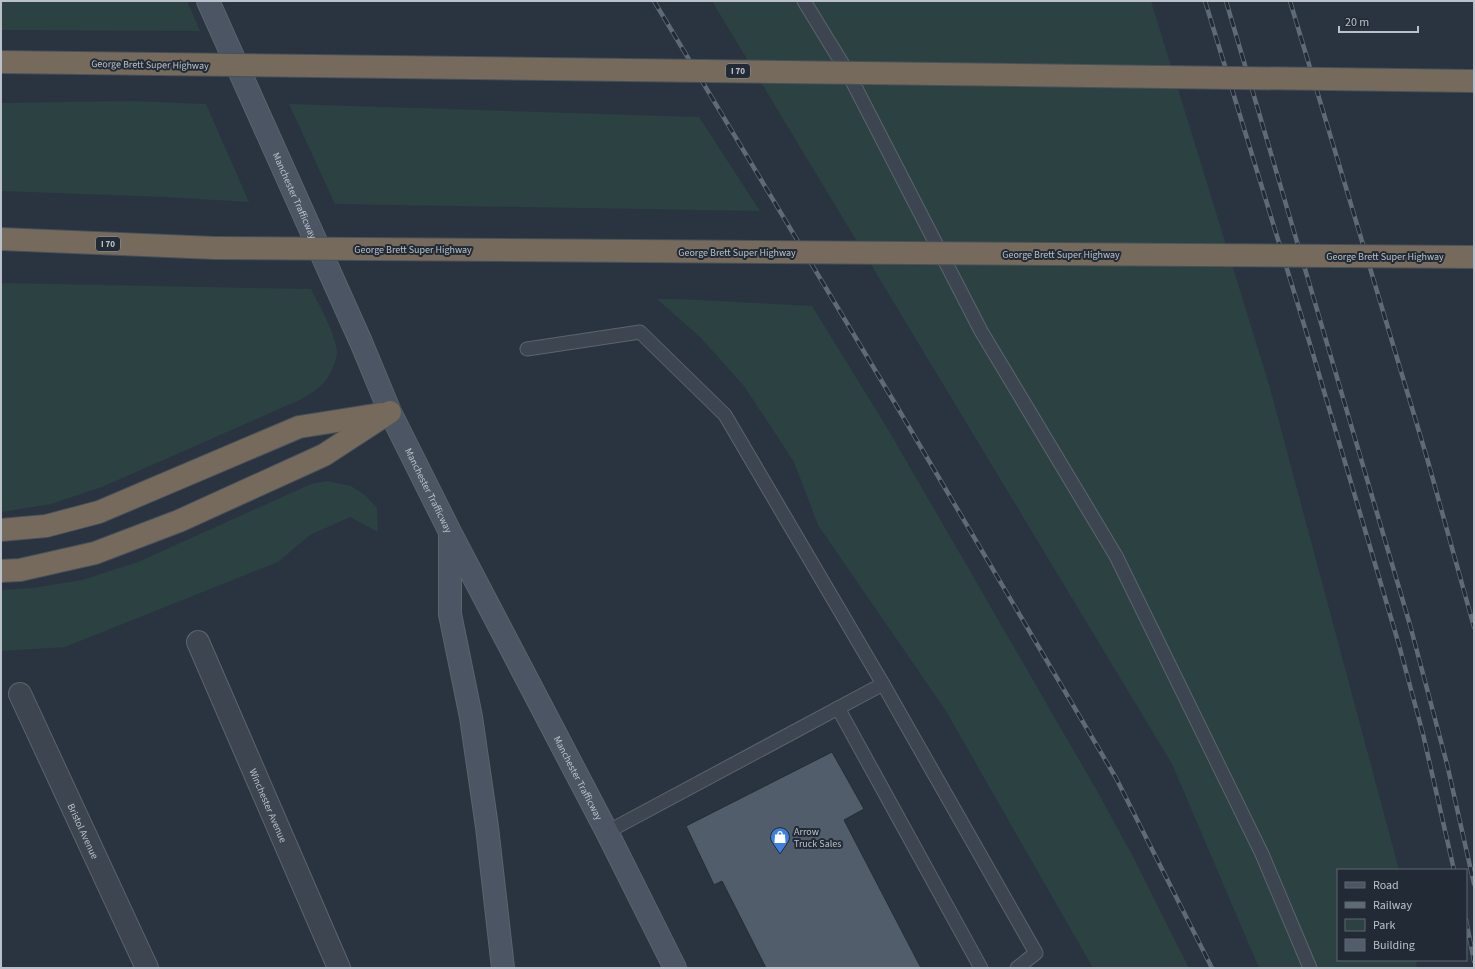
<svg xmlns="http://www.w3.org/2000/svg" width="1475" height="969" font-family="'Source Sans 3',sans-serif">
  <rect width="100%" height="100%" fill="#293440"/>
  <g fill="#2c4142">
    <polygon points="1,1 187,1 200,31 1,30"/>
    <polygon points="712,1 1151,1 1270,388 1399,870 1338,870 1338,960 1416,960 1417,968 1259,968 1172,764"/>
    <polygon points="134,101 206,104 249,202 165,197 1,191 1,103"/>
    <polygon points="289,104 699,117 760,211 335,204"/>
    <path d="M1 283 311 289C320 307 335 332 337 352 337 360 331 374 326 380 320 388 310 394 302 399L102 487 51 504 1 512Z"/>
    <polygon points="657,299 679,299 812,306 889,431 1096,789 1132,855 1189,968 1093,968 946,711 818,525 794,462 744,386 701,338"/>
    <polygon points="328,481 351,486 366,496 377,508 378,532 350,517 310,535 278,562 65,647 1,651 1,590 33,588 82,580 138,562 311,484"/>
  </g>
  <polygon fill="#525d6b" stroke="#242d37" points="832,752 864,809 844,820 921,968 766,968 722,881 714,885 686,826"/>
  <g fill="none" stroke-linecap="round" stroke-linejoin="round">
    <defs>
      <g id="lane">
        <polyline points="804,1 848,73 981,331 1116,556 1262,854 1310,968"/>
        <polyline points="527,349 640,332 725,415 883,684 1036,953 1017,968"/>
        <polyline points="838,708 981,968"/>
        <polyline points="607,832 883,684"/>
      </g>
      <g id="street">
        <path id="s1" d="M198 642 339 968"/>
        <path id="s2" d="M20 694 147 968"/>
      </g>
      <g id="secondary">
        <path id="s3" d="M208 1 361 342 390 412 450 532 607 832 675 968"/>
        <polyline points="450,536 450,614 471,717 487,827 503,968"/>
      </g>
      <g id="highway">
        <polyline points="1,239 215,248"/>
        <polyline points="1,530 46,526 99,512 299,427 381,414"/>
        <polyline points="1,571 20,570 95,553 179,521 324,455 390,412"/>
      </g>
    </defs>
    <use href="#lane" stroke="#5b646d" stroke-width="15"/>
    <use href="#street" stroke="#5b646d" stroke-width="24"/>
    <use href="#secondary" stroke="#5b646d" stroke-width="24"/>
    <use href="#highway" stroke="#48515a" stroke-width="24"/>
    <use href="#lane" stroke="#3d4650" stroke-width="13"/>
    <use href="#street" stroke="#3d4650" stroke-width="22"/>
    <use href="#secondary" stroke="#4b5563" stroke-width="22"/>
    <use href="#highway" stroke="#756a5b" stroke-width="22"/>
    <defs>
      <g id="rail">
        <polyline points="654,1 896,405 1116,778 1212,968"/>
        <polyline points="1205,1 1313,354 1399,645 1423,734 1454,870"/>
        <polyline points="1226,1 1410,625 1447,764 1474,884"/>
        <polyline points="1290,1 1427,458 1474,627"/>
        <polyline points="1466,920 1474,961"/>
      </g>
    </defs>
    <use href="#rail" stroke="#5f6a77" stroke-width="4.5"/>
    <use href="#rail" stroke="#222b35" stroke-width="3" stroke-dasharray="9" stroke-linecap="butt"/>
    <defs>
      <g id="highway-bridge">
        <polyline points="1,62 1474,81"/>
        <polyline points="215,248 1474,257"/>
      </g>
    </defs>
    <use href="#highway-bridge" stroke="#48515a" stroke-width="24" stroke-linecap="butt"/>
    <use href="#highway-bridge" stroke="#756a5b" stroke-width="22"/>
  </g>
  <defs>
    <symbol id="shop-pin" viewBox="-11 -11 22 30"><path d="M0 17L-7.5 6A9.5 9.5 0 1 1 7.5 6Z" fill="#3f7fe0" stroke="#222b35"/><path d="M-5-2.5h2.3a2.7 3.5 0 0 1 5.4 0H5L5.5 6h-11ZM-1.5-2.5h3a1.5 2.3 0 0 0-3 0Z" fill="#fff"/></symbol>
  </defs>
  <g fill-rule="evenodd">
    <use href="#shop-pin" x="769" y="826" width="22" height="30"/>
  </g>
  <g text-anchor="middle" stroke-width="4" stroke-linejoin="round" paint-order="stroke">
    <g fill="#222b35" stroke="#8c949d" stroke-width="1">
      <rect x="726" y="64" width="24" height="14" rx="3"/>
      <rect x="96" y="237" width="24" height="14" rx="3"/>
    </g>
    <g font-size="9" font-weight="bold" fill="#bac1ca">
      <text x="738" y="74">I 70</text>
      <text x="108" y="247">I 70</text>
    </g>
    <g font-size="10" fill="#bac1ca" stroke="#222b35">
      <text transform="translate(150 64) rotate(1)" y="4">George Brett Super Highway</text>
      <text dy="4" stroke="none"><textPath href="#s3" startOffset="213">Manchester Trafficway</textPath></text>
      <text x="413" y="253">George Brett Super Highway</text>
      <text x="737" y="256">George Brett Super Highway</text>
      <text x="1061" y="258">George Brett Super Highway</text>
      <text x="1385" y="260">George Brett Super Highway</text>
      <text dy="4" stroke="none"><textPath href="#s3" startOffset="537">Manchester Trafficway</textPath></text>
      <text dy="4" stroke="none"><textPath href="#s3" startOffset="861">Manchester Trafficway</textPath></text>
      <text dy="4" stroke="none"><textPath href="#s1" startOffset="178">Winchester Avenue</textPath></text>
      <text dy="4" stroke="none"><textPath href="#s2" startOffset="151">Bristol Avenue</textPath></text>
    </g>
    <g font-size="10" fill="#bac1ca" stroke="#222b35" text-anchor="start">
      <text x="794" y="835">Arrow<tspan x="794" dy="12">Truck Sales</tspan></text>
    </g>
  </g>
  <rect width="1475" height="969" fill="none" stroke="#bac1ca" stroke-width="4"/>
  <rect x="1337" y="869" width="130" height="92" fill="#222b35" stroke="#5f6771"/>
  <rect x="1345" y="882" width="20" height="6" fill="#4b5563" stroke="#5f6771"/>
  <text x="1373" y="889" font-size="12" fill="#bac1ca">Road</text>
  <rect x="1345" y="902" width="20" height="6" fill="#5f6a77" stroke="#5f6771"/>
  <text x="1373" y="909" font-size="12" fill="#bac1ca">Railway</text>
  <rect x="1345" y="919" width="20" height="12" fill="#2c4142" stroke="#5f6771"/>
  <text x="1373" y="929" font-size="12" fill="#bac1ca">Park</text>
  <rect x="1345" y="939" width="20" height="12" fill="#525d6b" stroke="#5f6771"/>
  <text x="1373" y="949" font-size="12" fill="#bac1ca">Building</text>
  <path d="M1339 26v6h79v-6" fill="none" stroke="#bac1ca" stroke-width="2"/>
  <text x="1345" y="26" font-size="12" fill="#bac1ca" stroke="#222b35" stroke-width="3" paint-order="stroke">20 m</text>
</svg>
